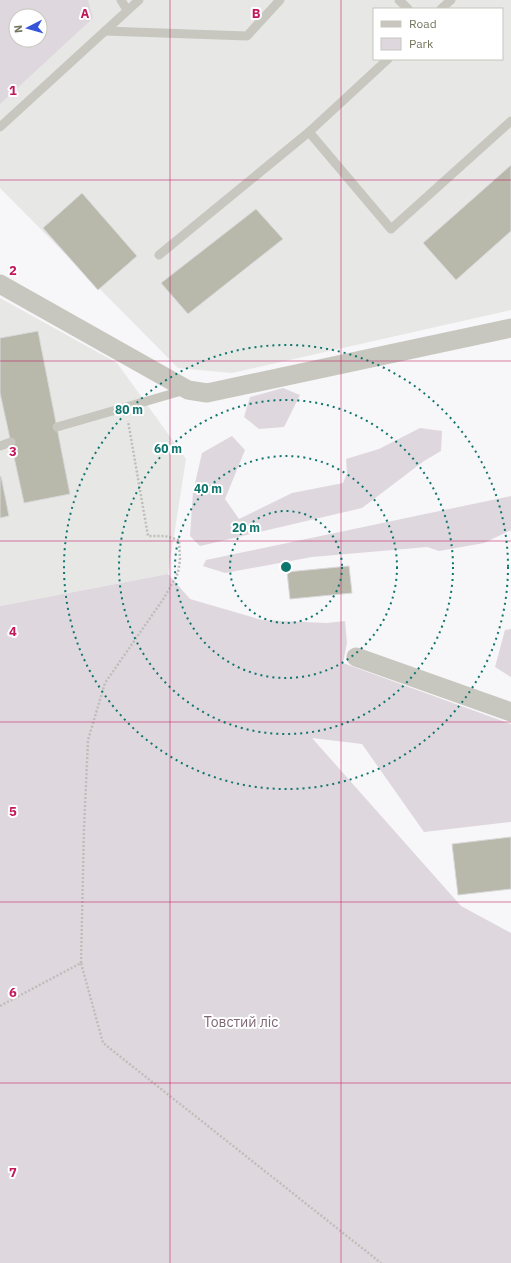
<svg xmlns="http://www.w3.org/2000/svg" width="511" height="1263" font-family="'IBM Plex Sans',sans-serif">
  <rect width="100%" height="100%" fill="#f7f6f8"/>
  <g fill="#e7e7e6" fill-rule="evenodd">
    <path d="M0 0H511V310L232 373 178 368 0 188ZM374 9H502V59H374ZM16 16H40V40H16Z"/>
    <polygon points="0,298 117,363 186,459 168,574 0,606"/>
  </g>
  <g fill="#dfd7de" fill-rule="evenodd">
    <path d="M0 0H88L93 18 0 104ZM16 16H40V40H16Z"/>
    <polygon points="283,388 300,395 284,427 259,429 244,417 250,397"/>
    <polygon points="420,428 442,431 441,451 424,461 362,508 200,546 190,536 193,492 202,453 232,436 245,450 225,499 239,519 292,493 343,483 347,473 346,459 379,449"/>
    <polygon points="511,496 511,530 484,543 439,551 427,547 312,557 225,573 203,566 206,560"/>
    <polygon points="168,574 190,599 262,620 327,623 345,621 347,643 343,663 511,724 511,822 424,832 362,744 312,738 461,906 511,933 511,1263 0,1263 0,606"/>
    <polygon points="511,629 511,677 495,667 505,630"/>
  </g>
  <g fill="#b8b8ab" stroke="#d9d8da">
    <polygon points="511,165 511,231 456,280 423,243"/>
    <polygon points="82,193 137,256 98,290 43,228"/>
    <polygon points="256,209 283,239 188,314 161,283"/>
    <polygon points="38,331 70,494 24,503 0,393 0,338"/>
    <polygon points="1,476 9,516 0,518 0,477"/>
    <polygon points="349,566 352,593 290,599 287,572"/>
    <polygon points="511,837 511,889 458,895 452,844"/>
  </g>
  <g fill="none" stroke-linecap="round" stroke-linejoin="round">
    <g stroke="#bebeb8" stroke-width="2.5" stroke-dasharray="2 2" stroke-linecap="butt">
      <polyline points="81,963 84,829 88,740 105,683 164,598 178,573 180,560 179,540 165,536 148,536 128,421"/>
      <polyline points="0,1006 81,963 103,1043 381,1263"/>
    </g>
    <g stroke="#c7c7bf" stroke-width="9">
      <polyline points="121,0 127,10"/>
      <polyline points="399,0 408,9"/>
      <polyline points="441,9 451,0"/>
      <polyline points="105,31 247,36 280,0"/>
      <polyline points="0,127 139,0"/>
      <polyline points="309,132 388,59"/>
      <polyline points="159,255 309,132 391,229 511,121"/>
      <polyline points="57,427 185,390"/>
      <polyline points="0,446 11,442"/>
    </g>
    <g stroke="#c7c7bf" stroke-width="19">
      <polyline points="0,284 188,390 207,393 511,328"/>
      <polyline points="356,657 511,712"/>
    </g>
  </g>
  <path fill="none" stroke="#c2185b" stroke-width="1" stroke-opacity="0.55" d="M170 0V1263M341 0V1263M0 180H511M0 361H511M0 541H511M0 722H511M0 902H511M0 1083H511"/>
  <g fill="none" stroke="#0f766e" stroke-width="2" stroke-dasharray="2 4">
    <circle cx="286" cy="567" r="56"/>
    <circle cx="286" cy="567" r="111"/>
    <circle cx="286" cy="567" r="167"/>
    <circle cx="286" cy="567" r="222"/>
  </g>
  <g text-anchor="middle" stroke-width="4" stroke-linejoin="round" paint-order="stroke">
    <g font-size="14" fill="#7d6775" stroke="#fff">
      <text x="241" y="1027">Товстий ліс</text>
    </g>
  </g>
  <g font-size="13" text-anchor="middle" font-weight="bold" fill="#c2185b" stroke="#fff" stroke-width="4" stroke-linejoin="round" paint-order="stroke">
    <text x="85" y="18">A</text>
    <text x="256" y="18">B</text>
    <text x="13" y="95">1</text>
    <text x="13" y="275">2</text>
    <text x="13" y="456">3</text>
    <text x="13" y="636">4</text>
    <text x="13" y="816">5</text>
    <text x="13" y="997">6</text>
    <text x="13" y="1177">7</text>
  </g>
  <circle cx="286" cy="567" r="6" fill="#0f766e" stroke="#fff" stroke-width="2"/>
  <g font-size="12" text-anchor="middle" font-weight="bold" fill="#0f766e" stroke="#fff" stroke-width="4" stroke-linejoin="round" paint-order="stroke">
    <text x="129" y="414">80 m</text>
    <text x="168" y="453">60 m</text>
    <text x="208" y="493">40 m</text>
    <text x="246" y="532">20 m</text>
  </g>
  <rect x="373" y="8" width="130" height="52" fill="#ffffff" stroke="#c7c7be"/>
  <rect x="381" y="21" width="20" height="6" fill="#c7c7bf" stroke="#c7c7be"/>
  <text x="409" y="28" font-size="12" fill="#73745c">Road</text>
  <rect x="381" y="38" width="20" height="12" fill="#dfd7de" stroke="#c7c7be"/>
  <text x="409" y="48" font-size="12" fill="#73745c">Park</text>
  <g transform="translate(28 28) rotate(264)"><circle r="19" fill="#ffffff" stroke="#c7c7be"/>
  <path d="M0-3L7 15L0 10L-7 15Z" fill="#3454da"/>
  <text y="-6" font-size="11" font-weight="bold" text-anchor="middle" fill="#73745c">N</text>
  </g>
</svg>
